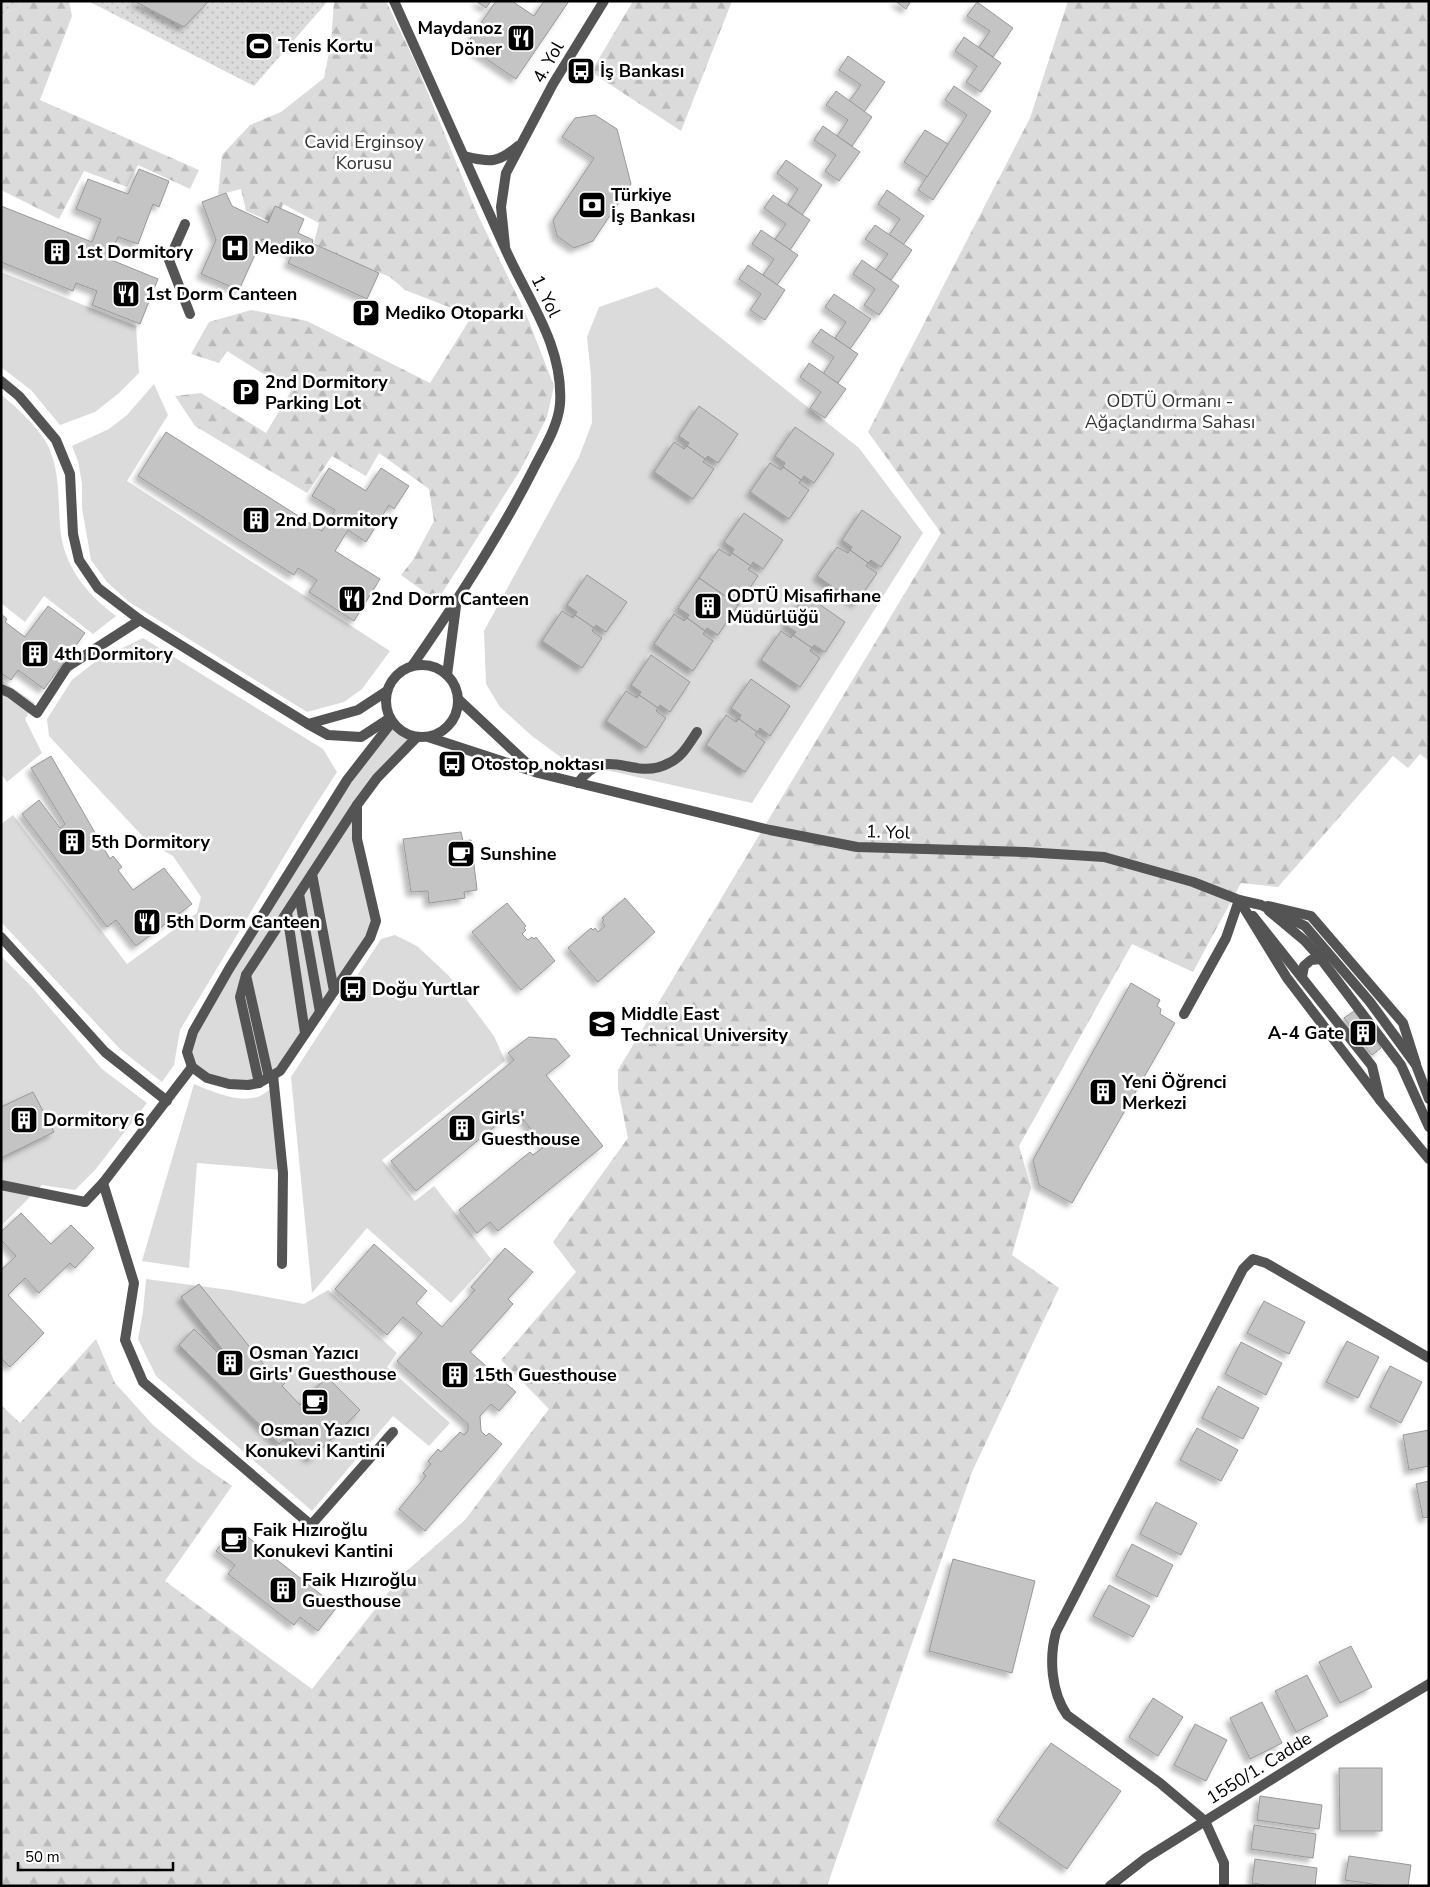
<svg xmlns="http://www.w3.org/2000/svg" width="1430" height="1887" font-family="'Nunito Sans',sans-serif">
  <defs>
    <pattern id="forest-firs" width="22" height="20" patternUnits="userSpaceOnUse" patternTransform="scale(1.25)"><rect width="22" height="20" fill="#dbdbdb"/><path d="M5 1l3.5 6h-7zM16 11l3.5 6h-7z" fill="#bababa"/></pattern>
    <pattern id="park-dots" width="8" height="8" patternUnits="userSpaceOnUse" patternTransform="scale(1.25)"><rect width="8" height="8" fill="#dbdbdb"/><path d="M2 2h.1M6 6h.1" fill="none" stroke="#bababa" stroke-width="1.8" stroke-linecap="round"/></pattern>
    <filter id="shadow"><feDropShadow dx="-4.5" dy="4.5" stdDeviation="2.5" flood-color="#0004"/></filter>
  </defs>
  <rect width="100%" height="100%" fill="#fff"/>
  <g fill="#dbdbdb">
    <polygon points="1,272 136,326 139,373 119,393 95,412 60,425 31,390 1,367"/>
    <polygon points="657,287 859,448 923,533 752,803 566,761 532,736 500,707 486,684 484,631 579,457 592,423 591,376 587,337 599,307"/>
    <polygon points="154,384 168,415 127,481 390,651 362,689 344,702 307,712 129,602 107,582 91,560 82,508 82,484 78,461 72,446 109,429 127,415"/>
    <path d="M1 395C14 404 38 428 46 442 60 467 58 498 60 525 62 564 86 594 116 616L93 634 44 596 25 622 1 603Z"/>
    <polygon points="143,638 323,749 337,772 304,823 180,1030 174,1065 162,1082 121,1050 1,922 1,824 13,815 127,964 197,913 201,897 173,856 148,842 49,736 47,719 72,680 96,661"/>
    <polygon points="1,680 35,703 25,719 42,753 7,782 1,774"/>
    <polygon points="392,722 408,735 417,737 358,805 357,839 376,921 280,1071 259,1083 229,1084 192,1067 187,1052 282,886"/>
    <polygon points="395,935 417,946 449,976 494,1036 505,1061 382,1160 415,1201 434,1186 491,1259 451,1303 367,1228 312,1293 291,1077 381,939"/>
    <polygon points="1,956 32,987 102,1069 147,1103 95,1170 75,1190 42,1185 1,1226"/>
    <path d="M194 1084C214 1092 239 1104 260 1096 264 1094 269 1090 273 1087L282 1170 197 1163 189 1268 142 1261Z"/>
    <polygon points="146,1279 230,1290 304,1304 328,1290 397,1353 387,1367 450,1423 429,1446 393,1416 312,1511 156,1376 138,1339 143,1312"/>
  </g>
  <g fill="url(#forest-firs)">
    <polygon points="22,1 69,1 72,16 40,100 199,170 190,189 138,165 127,187 84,171 59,219 1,190 1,15 15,9"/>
    <polygon points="334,1 386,1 417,66 476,211 526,314 554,386 547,417 521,469 437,601 401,575 413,560 434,521 429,489 379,453 366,476 332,456 307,493 195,426 175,396 201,393 266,433 291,391 227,351 219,363 191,354 209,322 251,310 307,321 430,383 472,316 405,290 390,277 325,250 314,242 319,223 283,204 276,224 246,211 241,189 218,195 222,155 250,125 281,112 324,78 331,42"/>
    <polygon points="633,1 732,1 681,131 591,72"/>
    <polygon points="1068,1 1429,1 1429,761 1420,754 1408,768 1393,756 1278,887 1241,883 1193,972 1132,944 1019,1146 1031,1188 1012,1255 1059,1288 972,1472 827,1886 1,1886 1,1405 20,1423 96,1339 115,1383 153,1425 195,1460 232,1486 165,1581 312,1689 402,1575 465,1520 549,1409 501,1360 576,1272 553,1242 628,1138 618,1089 618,1070 941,533 868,432 1030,118"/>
  </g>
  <g fill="url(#park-dots)">
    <polygon points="1,1 22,1 15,9 1,15"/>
    <polygon points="88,1 328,1 254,86"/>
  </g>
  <g fill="#c4c4c4" stroke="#989898" filter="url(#shadow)">
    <polygon points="134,1 209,1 184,27"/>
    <polygon points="476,1 491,1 486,8"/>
    <polygon points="496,1 512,1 534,16 544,1 569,1 516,79 466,45"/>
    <polygon points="895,1 911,1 906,9"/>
    <polygon points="977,2 1013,28 993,57 979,47 990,31 967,16"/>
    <polygon points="964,37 1001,63 981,92 966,82 977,66 955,51"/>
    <polygon points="848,56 885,82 864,112 849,101 861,85 839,70"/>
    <polygon points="954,86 991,111 933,200 918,190 967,115 945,100"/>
    <polygon points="836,91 872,117 852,146 837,136 848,120 826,105"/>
    <polygon points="595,115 617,129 631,184 593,241 574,248 557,236 553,220 594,158 562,137 575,118"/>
    <polygon points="823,126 860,152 839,181 825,171 836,155 814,140"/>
    <polygon points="925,130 948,144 927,177 904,162"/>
    <polygon points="786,160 822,185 802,215 788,204 798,189 777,173"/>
    <polygon points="139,169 169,181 159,207 153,204 138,244 118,237 109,259 158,279 140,324 92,305 97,291 76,283 73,291 1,262 1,206 92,242 101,219 76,209 88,179 128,194"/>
    <polygon points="887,190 924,216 903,245 889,235 900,219 878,204"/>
    <polygon points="226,193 232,206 268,223 275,206 304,219 298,233 313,240 312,243 379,273 367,299 288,263 293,253 262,239 239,290 201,274 216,240 202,202"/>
    <polygon points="773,195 810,220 790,250 775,239 786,224 764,208"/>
    <polygon points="875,225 912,250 891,280 876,270 888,254 865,239"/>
    <polygon points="761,230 798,255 777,285 763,275 774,259 752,244"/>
    <polygon points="862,260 899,286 879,315 864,305 875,289 853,274"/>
    <polygon points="748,265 785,290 765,320 750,310 761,294 739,279"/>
    <polygon points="834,294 871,319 850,349 835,338 846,322 825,307"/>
    <polygon points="821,329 858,354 838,383 823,374 834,357 812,342"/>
    <polygon points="809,363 846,389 825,418 810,408 821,392 800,377"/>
    <polygon points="699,406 738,434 718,463 708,456 705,459 687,446 689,443 679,436"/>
    <polygon points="795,427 834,454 814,483 804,476 801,480 783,467 785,463 775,456"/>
    <polygon points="166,432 322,531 335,510 312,496 329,468 366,491 381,468 409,486 394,509 389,505 366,542 348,530 335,551 380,579 354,621 309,592 317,580 298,568 294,575 138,476"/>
    <polygon points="674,442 684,449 687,446 705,459 703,462 714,469 693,499 654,472"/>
    <polygon points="770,463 781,470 783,467 801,480 799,483 809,490 789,519 750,492"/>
    <polygon points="862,510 901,537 881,567 871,560 868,563 850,550 852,547 842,540"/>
    <polygon points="744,513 783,540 763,569 753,562 751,566 732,553 734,549 724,542"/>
    <polygon points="837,547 848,553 850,550 868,563 866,566 877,573 856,603 817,576"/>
    <polygon points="719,549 730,556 732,553 751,566 748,569 758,576 738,605 699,578"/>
    <polygon points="587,575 627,602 606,632 596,625 594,628 575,615 577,612 567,605"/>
    <polygon points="699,578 738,605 718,635 707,628 705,631 687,618 689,615 678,608"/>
    <polygon points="806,595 845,622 825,652 814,645 812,648 793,635 796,632 785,625"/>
    <polygon points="48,606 85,633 44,689 18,670 11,680 1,673 1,614 7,619 5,622 25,637"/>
    <polygon points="562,611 573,618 575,615 594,628 592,631 602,638 582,668 542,641"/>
    <polygon points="674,614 684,621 687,618 705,631 703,634 713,641 693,671 654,644"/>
    <polygon points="781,631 791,638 793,635 812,648 810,651 820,658 800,687 761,660"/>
    <polygon points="651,655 690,682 670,712 660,705 658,708 639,695 641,692 631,685"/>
    <polygon points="751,679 790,706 770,736 760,728 757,732 739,719 741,715 731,708"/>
    <polygon points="626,691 637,698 639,695 658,708 656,711 666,718 646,748 606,721"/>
    <polygon points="726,715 736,722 739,719 757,732 755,735 765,742 745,772 706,745"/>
    <polygon points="51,756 110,859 113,856 122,867 118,870 133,890 164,868 192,904 136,946 116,920 107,927 22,814 39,800 60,828 65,824 31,768"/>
    <polygon points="461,832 463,841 471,840 477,890 464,892 465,898 429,903 428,891 411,892 403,839"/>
    <polygon points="625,898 655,932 598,982 568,948 591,928 593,930 595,928 598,932 605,926 602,922 604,920 602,918"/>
    <polygon points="507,903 526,926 524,928 526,930 522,934 528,940 532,937 534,939 536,937 555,961 521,990 472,932"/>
    <polygon points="1131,983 1160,1000 1157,1006 1161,1009 1160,1014 1175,1023 1072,1203 1039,1185 1033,1160"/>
    <polygon points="1354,1011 1381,1048 1372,1055 1344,1018"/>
    <polygon points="529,1037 556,1039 570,1056 546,1075 603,1146 498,1231 490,1222 477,1233 459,1210 530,1152 533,1155 545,1146 515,1110 416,1191 391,1161 514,1060 508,1053"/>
    <polygon points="33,1092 54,1132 1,1158 1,1107"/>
    <polygon points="21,1213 51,1244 71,1225 94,1248 75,1268 70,1263 39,1293 25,1278 8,1295 44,1333 10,1367 1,1358 1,1270 16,1256 1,1240 1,1232"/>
    <polygon points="374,1244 427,1291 416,1303 442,1327 475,1290 471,1287 505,1248 533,1272 508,1299 513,1304 470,1352 516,1392 499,1411 491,1404 480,1416 481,1431 486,1436 489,1433 502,1444 425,1531 399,1509 426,1476 423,1473 431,1464 428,1461 438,1449 441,1452 460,1432 464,1435 468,1431 468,1424 397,1361 422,1333 403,1317 387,1335 335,1289"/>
    <polygon points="199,1284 273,1376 275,1373 285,1383 282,1386 300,1405 327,1377 360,1410 311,1459 288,1436 279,1444 179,1345 194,1329 218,1353 222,1349 181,1297"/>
    <polygon points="1264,1301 1305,1322 1289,1354 1247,1333"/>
    <polygon points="1347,1341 1379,1357 1358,1398 1326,1382"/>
    <polygon points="1241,1342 1282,1363 1266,1395 1225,1374"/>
    <polygon points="1390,1366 1422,1382 1401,1423 1370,1407"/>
    <polygon points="1218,1386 1259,1408 1243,1439 1202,1418"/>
    <polygon points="1197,1428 1238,1450 1221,1481 1180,1460"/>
    <polygon points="1429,1430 1429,1466 1409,1470 1403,1435"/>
    <polygon points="1429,1481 1429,1517 1423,1518 1416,1484"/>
    <polygon points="1156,1502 1197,1523 1181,1555 1140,1534"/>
    <polygon points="235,1527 337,1607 318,1631 300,1617 294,1625 228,1574 235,1565 216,1551"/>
    <polygon points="1132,1544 1173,1565 1157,1597 1116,1576"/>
    <polygon points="953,1559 1035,1581 1012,1673 929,1651"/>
    <polygon points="1109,1585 1150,1606 1133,1637 1093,1616"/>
    <polygon points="1351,1646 1372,1687 1340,1703 1319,1662"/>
    <polygon points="1307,1675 1328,1716 1296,1732 1275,1691"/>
    <polygon points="1153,1698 1183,1717 1158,1756 1129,1737"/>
    <polygon points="1262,1702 1282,1743 1250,1759 1230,1718"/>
    <polygon points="1195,1724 1227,1740 1206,1781 1174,1765"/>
    <polygon points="1051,1743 1121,1791 1067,1869 997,1820"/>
    <polygon points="1339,1768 1382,1768 1382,1831 1340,1831"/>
    <polygon points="1260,1796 1322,1805 1319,1829 1257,1820"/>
    <polygon points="1254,1825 1316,1834 1313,1858 1251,1849"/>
    <polygon points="1349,1856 1411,1865 1408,1886 1386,1886 1345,1880"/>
    <polygon points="1255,1859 1317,1868 1315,1886 1270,1886 1252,1883"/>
  </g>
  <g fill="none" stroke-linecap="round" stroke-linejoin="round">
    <g stroke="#545454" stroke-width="10">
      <polyline points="185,224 169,260 190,314"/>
      <polyline points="1,689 10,693 37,713 67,667 140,620"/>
      <path d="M578 783C608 742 632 783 669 763 682 757 689 744 697 732"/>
      <polyline points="312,874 334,991"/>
      <polyline points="299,894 320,1012"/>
      <polyline points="1268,906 1311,916 1403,1023 1416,1064"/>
      <polyline points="1269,911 1305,941 1321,959 1401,1065 1429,1127"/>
      <polyline points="287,913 305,1033"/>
      <polyline points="1253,916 1372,1066 1380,1100"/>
      <polyline points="246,975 269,1078"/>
      <polyline points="1302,977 1304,966 1311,960 1321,959"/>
      <polyline points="1184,1014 1226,938 1239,900"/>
      <polyline points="273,1075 283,1173 282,1264"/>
      <polyline points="259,1083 240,997 246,975 357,805"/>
      <polyline points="1,1185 85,1202 103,1183"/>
      <polyline points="311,1525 393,1432"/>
    </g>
    <g stroke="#545454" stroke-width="10">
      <path d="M464 156C490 162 497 164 518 146"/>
      <polyline points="505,246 501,207 506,173 553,84 604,1"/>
      <polyline points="1,381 19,396 56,440 70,474 73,534 79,560 98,588 140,620 308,724 328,735 361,737 390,718"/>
      <polyline points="392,722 347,780 229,969 193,1032 187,1052 192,1067 207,1078 229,1084 248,1085 259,1083 280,1071 370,938 376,921 357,839 357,805 377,778 417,737"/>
      <polyline points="308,724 358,710 387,691"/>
      <polyline points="1,937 105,1052 167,1101"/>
      <polyline points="192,1067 103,1183 134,1283 125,1340 143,1382 311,1525"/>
      <polyline points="1110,1886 1146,1858 1333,1741 1429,1684"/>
      <path d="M1224 1886V1863L1205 1821 1160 1783 1067 1715C1051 1692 1049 1658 1056 1632L1243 1269 1253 1259 1266 1263 1429 1358"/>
    </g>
    <g stroke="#545454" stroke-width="10">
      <path d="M394 1C431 83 467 165 504 246 526 297 564 345 560 404 558 427 543 450 533 470 498 539 456 603 412 666"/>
      <circle cx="422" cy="701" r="36"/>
      <polyline points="447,675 456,606"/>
      <polyline points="458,699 535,771"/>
      <polyline points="428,737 538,773 770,830 857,847 1025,852 1104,857 1193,882 1239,900 1261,905 1305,926 1370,1002 1416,1065 1429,1099"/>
      <polyline points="1239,900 1287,978 1380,1100 1429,1159"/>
    </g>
  </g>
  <defs>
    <symbol id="restaurant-square" viewBox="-11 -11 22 22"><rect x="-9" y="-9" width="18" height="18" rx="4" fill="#000" stroke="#fff"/><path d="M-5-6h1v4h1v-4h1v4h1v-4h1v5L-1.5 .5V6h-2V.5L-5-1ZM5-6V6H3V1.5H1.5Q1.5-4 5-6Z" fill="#fff"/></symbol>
    <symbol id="stadium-square" viewBox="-11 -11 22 22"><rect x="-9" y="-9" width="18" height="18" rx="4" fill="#000" stroke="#fff"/><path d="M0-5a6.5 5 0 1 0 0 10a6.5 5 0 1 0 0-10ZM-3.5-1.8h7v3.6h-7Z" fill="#fff"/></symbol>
    <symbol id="bus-square" viewBox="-11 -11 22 22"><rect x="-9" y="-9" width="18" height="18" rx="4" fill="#000" stroke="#fff"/><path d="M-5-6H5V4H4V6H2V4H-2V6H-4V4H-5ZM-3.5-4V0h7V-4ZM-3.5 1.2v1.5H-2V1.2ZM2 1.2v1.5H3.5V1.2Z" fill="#fff"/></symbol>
    <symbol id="bank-square" viewBox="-11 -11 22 22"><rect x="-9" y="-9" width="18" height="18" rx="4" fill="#000" stroke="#fff"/><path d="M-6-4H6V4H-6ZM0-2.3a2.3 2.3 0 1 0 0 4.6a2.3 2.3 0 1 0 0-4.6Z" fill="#fff"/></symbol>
    <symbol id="hospital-square" viewBox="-11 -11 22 22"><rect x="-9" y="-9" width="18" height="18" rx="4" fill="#000" stroke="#fff"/><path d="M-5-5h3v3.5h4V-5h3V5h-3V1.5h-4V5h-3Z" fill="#fff"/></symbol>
    <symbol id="building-square" viewBox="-11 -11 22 22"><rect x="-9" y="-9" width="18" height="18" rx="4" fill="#000" stroke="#fff"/><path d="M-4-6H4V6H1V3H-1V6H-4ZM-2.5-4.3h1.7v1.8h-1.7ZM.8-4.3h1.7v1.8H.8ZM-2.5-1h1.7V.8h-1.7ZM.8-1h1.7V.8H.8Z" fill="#fff"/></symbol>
    <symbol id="parking-square" viewBox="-11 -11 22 22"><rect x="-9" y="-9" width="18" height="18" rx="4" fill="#000" stroke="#fff"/><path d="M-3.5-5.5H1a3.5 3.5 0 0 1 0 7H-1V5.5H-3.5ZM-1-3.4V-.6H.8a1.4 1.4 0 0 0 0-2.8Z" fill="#fff"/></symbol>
    <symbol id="cafe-square" viewBox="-11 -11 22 22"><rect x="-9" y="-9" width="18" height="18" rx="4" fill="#000" stroke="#fff"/><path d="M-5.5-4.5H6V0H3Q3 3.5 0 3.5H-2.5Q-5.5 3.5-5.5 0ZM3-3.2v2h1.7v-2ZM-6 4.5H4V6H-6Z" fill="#fff"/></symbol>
    <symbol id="university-square" viewBox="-11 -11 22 22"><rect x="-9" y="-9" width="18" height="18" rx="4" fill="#000" stroke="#fff"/><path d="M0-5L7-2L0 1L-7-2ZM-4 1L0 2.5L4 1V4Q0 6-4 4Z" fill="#fff"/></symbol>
  </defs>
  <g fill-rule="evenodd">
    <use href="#restaurant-square" x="505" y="22" width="32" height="32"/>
    <use href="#stadium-square" x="243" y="30" width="32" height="32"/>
    <use href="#bus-square" x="565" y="55" width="32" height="32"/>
    <use href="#bank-square" x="576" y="189" width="32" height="32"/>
    <use href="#hospital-square" x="219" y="232" width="32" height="32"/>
    <use href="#building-square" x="41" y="236" width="32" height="32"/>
    <use href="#restaurant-square" x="110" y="278" width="32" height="32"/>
    <use href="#parking-square" x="350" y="297" width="32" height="32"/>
    <use href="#parking-square" x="230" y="376" width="32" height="32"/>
    <use href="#building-square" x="240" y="504" width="32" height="32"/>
    <use href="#restaurant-square" x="336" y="583" width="32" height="32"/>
    <use href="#building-square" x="692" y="590" width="32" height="32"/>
    <use href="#building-square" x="19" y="638" width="32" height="32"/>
    <use href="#bus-square" x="436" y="748" width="32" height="32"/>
    <use href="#building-square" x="56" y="826" width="32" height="32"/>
    <use href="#cafe-square" x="445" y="838" width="32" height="32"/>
    <use href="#restaurant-square" x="131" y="906" width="32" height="32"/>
    <use href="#bus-square" x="337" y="973" width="32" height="32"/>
    <use href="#university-square" x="586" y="1008" width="32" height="32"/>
    <use href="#building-square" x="1347" y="1017" width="32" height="32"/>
    <use href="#building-square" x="1087" y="1076" width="32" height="32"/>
    <use href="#building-square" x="8" y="1104" width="32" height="32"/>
    <use href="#building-square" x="446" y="1112" width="32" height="32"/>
    <use href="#building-square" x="214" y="1347" width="32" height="32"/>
    <use href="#building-square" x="439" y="1359" width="32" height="32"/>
    <use href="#cafe-square" x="299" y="1386" width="32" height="32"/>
    <use href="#cafe-square" x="218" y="1524" width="32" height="32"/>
    <use href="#building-square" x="267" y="1574" width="32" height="32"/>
  </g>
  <g text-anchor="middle" stroke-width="5" stroke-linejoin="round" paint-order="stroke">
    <g font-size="18" font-weight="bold" fill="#000" stroke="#fff" text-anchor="start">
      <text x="502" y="34" text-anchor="end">Maydanoz<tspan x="502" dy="21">Döner</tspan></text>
      <text x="278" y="52">Tenis Kortu</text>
      <text x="600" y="77">İş Bankası</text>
      <text x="611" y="201">Türkiye<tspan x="611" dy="21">İş Bankası</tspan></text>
      <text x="254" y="254">Mediko</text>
      <text x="76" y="258">1st Dormitory</text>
      <text x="145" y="300">1st Dorm Canteen</text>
      <text x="385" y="319">Mediko Otoparkı</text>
      <text x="265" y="388">2nd Dormitory<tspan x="265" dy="21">Parking Lot</tspan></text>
      <text x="275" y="526">2nd Dormitory</text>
      <text x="727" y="602">ODTÜ Misafirhane<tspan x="727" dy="21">Müdürlüğü</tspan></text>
      <text x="371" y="605">2nd Dorm Canteen</text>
      <text x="54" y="660">4th Dormitory</text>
      <text x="471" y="770">Otostop noktası</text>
      <text x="91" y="848">5th Dormitory</text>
      <text x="480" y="860">Sunshine</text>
      <text x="166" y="928">5th Dorm Canteen</text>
      <text x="372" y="995">Doğu Yurtlar</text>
      <text x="621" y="1020">Middle East<tspan x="621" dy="21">Technical University</tspan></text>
      <text x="1344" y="1039" text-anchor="end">A-4 Gate</text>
      <text x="1122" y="1088">Yeni Öğrenci<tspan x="1122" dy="21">Merkezi</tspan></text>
      <text x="481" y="1124">Girls'<tspan x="481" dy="21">Guesthouse</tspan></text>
      <text x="43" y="1126">Dormitory 6</text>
      <text x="249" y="1359">Osman Yazıcı<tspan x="249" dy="21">Girls' Guesthouse</tspan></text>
      <text x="474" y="1381">15th Guesthouse</text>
      <text x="315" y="1436" text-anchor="middle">Osman Yazıcı<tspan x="315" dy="21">Konukevi Kantini</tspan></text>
      <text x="253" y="1536">Faik Hızıroğlu<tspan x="253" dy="21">Konukevi Kantini</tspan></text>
      <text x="302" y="1586">Faik Hızıroğlu<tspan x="302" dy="21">Guesthouse</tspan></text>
    </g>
    <g font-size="18" fill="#000" stroke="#fff">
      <text transform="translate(548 62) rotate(-60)" y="6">4. Yol</text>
      <text transform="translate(546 296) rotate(64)" y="6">1. Yol</text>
      <text transform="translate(888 832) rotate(2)" y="6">1. Yol</text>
      <text transform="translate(1259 1768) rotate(-32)" y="6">1550/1. Cadde</text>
    </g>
    <g font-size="18" fill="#323232" stroke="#fff">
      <text x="364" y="148">Cavid Erginsoy<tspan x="364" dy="21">Korusu</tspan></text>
      <text x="1170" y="407">ODTÜ Ormanı -<tspan x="1170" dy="21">Ağaçlandırma Sahası</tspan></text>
    </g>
  </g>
  <rect width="1430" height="1887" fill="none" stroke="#000000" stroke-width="5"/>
  <path d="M18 1862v8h155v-8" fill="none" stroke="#000000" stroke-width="2.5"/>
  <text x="25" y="1862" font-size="15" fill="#000000" stroke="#ffffff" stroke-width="4" paint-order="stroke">50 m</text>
</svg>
